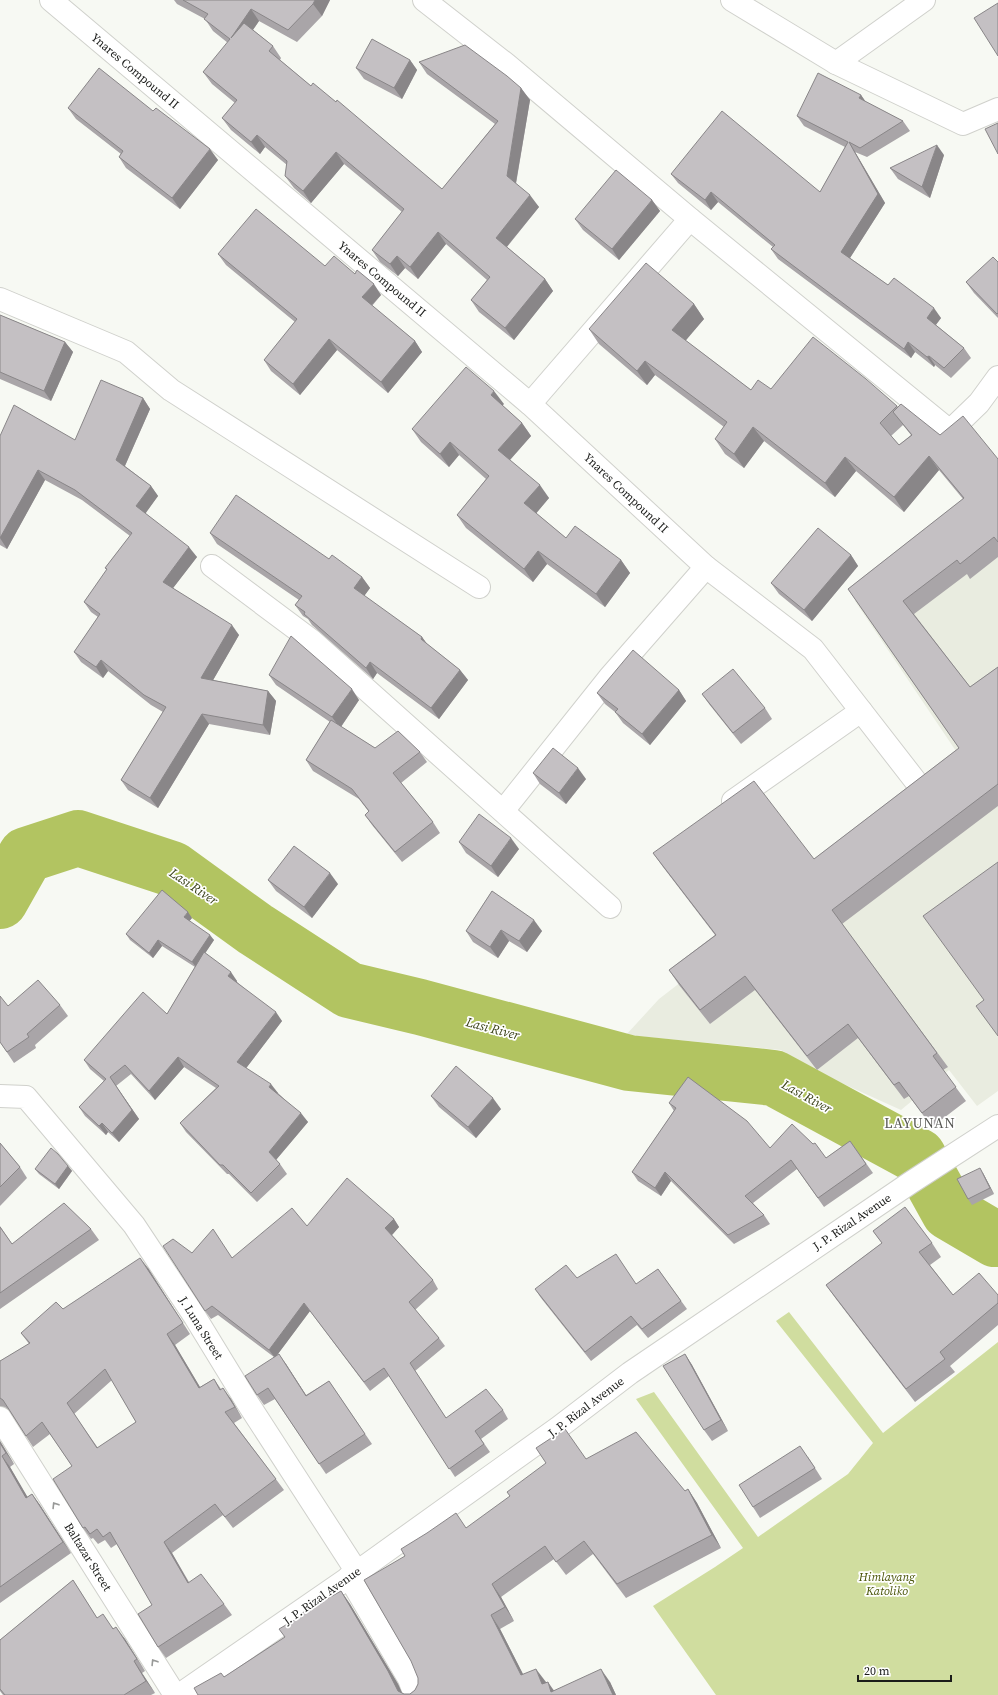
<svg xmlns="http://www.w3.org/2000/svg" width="998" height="1695" font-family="'Source Serif 4',serif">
  <rect width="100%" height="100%" fill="#f7f9f3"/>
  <polygon fill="#e9ece0" points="998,492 998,1091 977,1106 949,1070 901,1110 828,1077 781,1050 626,1035 659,999 964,763 855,601"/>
  <polygon fill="#d0dd9f" points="789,1312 883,1433 998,1342 998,1695 716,1695 653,1606 715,1567 743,1548 636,1399 654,1392 758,1537 848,1474 873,1443 776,1321"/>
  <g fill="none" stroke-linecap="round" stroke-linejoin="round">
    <polyline stroke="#b2c461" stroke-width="56" points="0,901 26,855 78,838 172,869 255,929 349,990 420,1007 629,1063 774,1078 918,1156 949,1212 995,1239 998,1238"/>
    <defs>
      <g id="street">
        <polyline points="51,0 530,404 706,567 813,649 917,783"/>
        <polyline points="424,0 506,64 690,219 950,431 979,403 998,377"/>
        <polyline points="732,0 836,63 963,124 998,109"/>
        <polyline points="836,63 924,0"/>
        <polyline points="0,299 126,352 171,390 479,587"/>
        <polyline points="530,404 690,219"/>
        <polyline points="212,566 311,640 610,907"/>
        <polyline points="733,801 861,711"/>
        <polyline points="503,811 609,678 706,567"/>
        <polyline points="0,1096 26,1097 134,1225 195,1317 247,1402 357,1572"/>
        <polyline points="349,1577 409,1679 415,1695"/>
      </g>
      <g id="secondary">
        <polyline points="0,1418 175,1695"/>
        <polyline points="179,1695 357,1572 558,1428 630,1373 910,1183 998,1126"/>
      </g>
    </defs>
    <use href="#street" stroke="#d0d1cc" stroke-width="24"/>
    <use href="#secondary" stroke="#d0d1cc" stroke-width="24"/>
    <use href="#street" stroke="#fff" stroke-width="22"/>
    <use href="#secondary" stroke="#fff" stroke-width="22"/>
  </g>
  <g fill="#a9a5a8" fill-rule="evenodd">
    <polygon points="174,0 330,0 322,16 297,42 259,21 253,30 273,46 281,58 280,60 311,86 336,102 442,189 495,124 427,74 419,62 521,88 530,100 516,184 539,207 507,247 545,279 553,291 514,340 479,312 471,300 487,280 446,244 418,279 405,268 398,276 380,262 372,250 402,212 344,164 311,203 294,188 285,176 287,165 265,147 260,154 231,130 222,118 235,103 212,84 203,72 228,43 213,31 205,19 177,4"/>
    <polygon points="410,60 417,70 402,99 364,79 356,68"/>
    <polygon points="861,95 866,102 903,121 910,131 867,157 855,152 885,203 850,258 888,285 941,318 936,325 964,348 971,358 951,378 935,365 934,367 915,352 911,358 778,259 771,249 773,247 718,202 711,210 678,183 671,174 820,192 845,147 804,126 797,116"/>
    <polygon points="68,108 153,111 218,160 180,209 126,168 119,157 121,154 76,119"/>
    <polygon points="944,155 930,198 898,179 890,168"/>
    <polygon points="652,200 660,211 619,260 583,230 575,219"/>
    <polygon points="218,254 325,266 355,274 381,295 372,306 415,341 422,352 388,393 337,350 300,395 271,371 264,360 295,322 226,265"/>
    <polygon points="998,262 998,318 974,293 966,282"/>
    <path d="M694 304 704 319 685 340 751 390 771 389 897 406 940 435 998 459V557L970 579 967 574 914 614 970 687 998 667V806L842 924 948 1067 943 1070 966 1101 932 1127 909 1096 904 1099 858 1038 817 1070 755 990 710 1024 679 985 669 970 715 935 663 867 653 853 814 859 959 748 848 589 963 499 939 470 904 512 856 471 835 497 764 441 744 468 725 454 715 439 724 427 655 375 647 385 599 344 589 329ZM903 425 911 435 899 445 891 436Z"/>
    <polygon points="0,315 65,342 73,352 51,401 0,379"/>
    <polygon points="143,398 150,409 125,466 151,486 158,496 145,513 197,557 173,588 239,635 213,680 268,691 276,701 270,735 209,724 158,808 128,790 121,780 163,712 151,705 108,671 103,678 81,662 74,652 98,617 91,612 84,602 107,570 105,568 130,536 82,500 45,480 7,549 0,545 0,436 75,440"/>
    <polygon points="504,404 502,405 522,423 531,436 510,460 549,498 536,513 566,538 621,560 630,573 605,607 547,564 533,582 466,528 457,515 486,479 459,455 449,467 421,442 412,429"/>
    <polygon points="210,533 329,559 362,577 370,588 364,596 422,637 427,644 460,670 468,680 439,719 377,673 373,679 312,625 308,619 303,616 295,605 299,600 217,544"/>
    <polygon points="851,555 858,566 812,621 779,594 771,583"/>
    <polygon points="269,675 359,700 341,727 375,748 420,752 427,762 401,783 433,822 440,833 402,862 372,825 365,815 369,812 359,799 313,771 306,760 330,722 276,685"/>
    <polygon points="679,690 686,701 650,745 623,723 615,712 605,704 597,693"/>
    <polygon points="702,694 765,708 772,719 741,744 709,704"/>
    <polygon points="533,773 586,779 566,804 540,784"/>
    <polygon points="459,842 519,849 498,877 466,853"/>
    <polygon points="268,880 338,884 312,918 276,891"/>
    <polygon points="492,891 542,931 527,952 509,941 498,958 473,942 466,931"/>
    <polygon points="192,918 189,921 214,940 205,953 237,981 237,982 282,1021 246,1068 278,1093 308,1122 276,1160 280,1164 287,1174 257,1202 229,1174 227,1174 186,1132 180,1123 216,1088 184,1067 155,1100 131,1074 116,1086 139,1119 119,1142 108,1132 106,1135 85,1116 79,1107 104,1081 90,1069 84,1060 167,1014 195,967 162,946 153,958 130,940 126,934"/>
    <polygon points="60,1005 68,1016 35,1045 36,1048 14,1063 0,1042 8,1006"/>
    <polygon points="431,1096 501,1109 476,1138 439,1107"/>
    <polygon points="669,1103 770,1148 826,1158 850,1141 873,1173 824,1207 797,1169 753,1203 764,1215 770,1224 734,1244 671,1181 661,1196 638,1181 632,1172 674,1111"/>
    <polygon points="0,1143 20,1167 27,1178 0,1206"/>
    <polygon points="68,1166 72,1171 59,1189 39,1174 35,1169"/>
    <polygon points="983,1173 994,1194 972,1205 968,1199"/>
    <polygon points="394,1219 399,1227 392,1235 433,1280 438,1289 415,1310 439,1338 445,1346 415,1371 446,1418 503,1410 508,1419 481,1439 490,1452 455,1477 389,1376 370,1391 310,1311 277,1355 286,1364 306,1395 329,1381 372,1444 326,1474 275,1399 264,1405 257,1395 274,1357 218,1315 211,1319 205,1311 232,1258 307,1226"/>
    <polygon points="0,1226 12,1244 91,1229 99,1240 0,1309"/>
    <polygon points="873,1231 932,1243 941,1257 930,1265 953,1295 998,1295 998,1325 950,1366 955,1372 915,1402 836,1299 826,1285 882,1243"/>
    <path d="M148 1268 190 1334 175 1345 200 1387 214 1379 221 1389 231 1399 242 1418 234 1423 284 1490 233 1528 223 1515 172 1553 189 1582 224 1604 232 1615 166 1658 158 1647 152 1605 117 1544 111 1548 105 1540 98 1544 93 1538 91 1539 83 1528 72 1466 50 1434 33 1447 9 1410 5 1407 0 1406V1361L29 1344 21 1333 63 1309ZM112 1380 136 1422 98 1448 74 1414Z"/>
    <polygon points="658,1269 687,1309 648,1338 637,1325 591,1361 541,1298 535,1289 577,1278 637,1284"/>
    <polygon points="685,1354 692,1365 728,1431 712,1441 704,1430"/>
    <polygon points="0,1441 14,1464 10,1467 27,1497 32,1494 40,1505 71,1553 0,1603"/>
    <polygon points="808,1457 822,1479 760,1518 753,1507"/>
    <polygon points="586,1459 685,1491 688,1489 697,1503 721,1548 626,1598 593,1554 566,1575 554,1559 501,1597 514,1621 500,1629 523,1674 546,1683 554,1691 610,1682 616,1695 198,1695 224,1677 285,1637 303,1615 341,1591 350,1604 398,1684 402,1693 404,1694 410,1694 415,1690 418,1684 466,1528"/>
    <polygon points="73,1580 97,1618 113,1628 125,1639 145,1671 142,1673 155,1693 151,1695 3,1695 0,1691 0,1640"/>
  </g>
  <g fill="#898688">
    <polygon points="315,0 330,0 322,16 313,4"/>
    <polygon points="251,9 259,21 239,50 231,38"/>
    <polygon points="410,60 417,70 402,99 394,88"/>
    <polygon points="521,88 530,100 515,188 507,176"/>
    <polygon points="861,95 867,104 859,98"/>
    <polygon points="257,135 265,147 260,154 251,142"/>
    <polygon points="849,142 855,152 885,203 848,261 841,252"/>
    <polygon points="937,145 944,155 930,198 922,187"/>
    <polygon points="210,149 218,160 180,209 172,198"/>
    <polygon points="336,152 344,164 311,203 303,191"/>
    <polygon points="711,192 718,202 711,210 705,200"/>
    <polygon points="530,195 539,207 504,250 496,238"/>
    <polygon points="652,200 660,211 619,260 612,249"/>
    <polygon points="438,232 446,244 418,279 410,267"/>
    <polygon points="397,256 405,268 398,276 390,264"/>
    <polygon points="545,279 553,291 514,340 505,328"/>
    <polygon points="374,284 381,295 369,308 362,297"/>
    <polygon points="694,304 704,319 682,345 672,330"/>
    <polygon points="934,308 941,318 934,327 927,318"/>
    <polygon points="329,339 337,350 300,395 293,384"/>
    <polygon points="415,341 422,352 388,393 381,382"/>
    <polygon points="65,342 73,352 51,401 44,391"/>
    <polygon points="908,342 915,352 911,358 904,349"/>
    <polygon points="929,356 935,365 934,367 927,357"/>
    <polygon points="645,361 655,375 647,385 637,371"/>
    <polygon points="494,391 504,404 500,408 491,395"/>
    <polygon points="143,398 150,409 123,470 116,460"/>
    <polygon points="522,423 531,436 507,463 498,450"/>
    <polygon points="753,427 764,441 744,468 734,454"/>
    <polygon points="450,442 459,455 449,467 440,454"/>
    <polygon points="929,456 939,470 904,512 894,497"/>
    <polygon points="845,457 856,471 835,497 825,483"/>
    <polygon points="38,470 45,480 7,549 0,538"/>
    <polygon points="540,485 549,498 534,516 524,503"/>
    <polygon points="151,486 158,496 143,517 136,506"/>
    <polygon points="189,547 197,557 170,592 163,582"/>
    <polygon points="538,551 547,564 533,582 524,569"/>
    <polygon points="851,555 858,566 812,621 804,610"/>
    <polygon points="621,560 630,573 605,607 596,594"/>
    <polygon points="362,577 370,588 362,599 354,588"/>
    <polygon points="232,625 239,635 208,689 201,678"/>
    <polygon points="422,637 430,648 421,639"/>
    <polygon points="101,660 108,671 103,678 96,667"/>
    <polygon points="370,662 377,673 373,679 366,668"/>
    <polygon points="460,670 468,680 439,719 431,708"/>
    <polygon points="352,689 359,700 340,728 332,717"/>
    <polygon points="679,690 686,701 650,745 642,734"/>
    <polygon points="268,691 276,701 270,735 263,725"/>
    <polygon points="202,714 209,724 158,808 150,798"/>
    <polygon points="578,768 586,779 566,804 559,793"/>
    <polygon points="511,838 519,849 498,877 491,866"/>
    <polygon points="330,873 338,884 312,918 304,907"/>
    <polygon points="188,912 192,918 188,923 184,917"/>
    <polygon points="534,920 542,931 527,952 519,941"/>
    <polygon points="501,930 509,941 498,958 490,947"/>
    <polygon points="210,935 214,940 196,967 192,962"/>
    <polygon points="158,940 162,946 153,958 149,953"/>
    <polygon points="231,972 237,981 235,985 228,976"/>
    <polygon points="276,1012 282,1021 244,1071 237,1062"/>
    <polygon points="178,1057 184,1067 155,1100 149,1091"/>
    <polygon points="110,1077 139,1119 119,1142 112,1133"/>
    <polygon points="271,1084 278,1093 276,1096 269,1087"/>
    <polygon points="493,1098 501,1109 476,1138 468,1127"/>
    <polygon points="301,1113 308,1122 275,1161 269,1152"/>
    <polygon points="102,1123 108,1132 106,1135 99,1126"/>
    <polygon points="68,1166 72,1171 59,1189 55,1184"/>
    <polygon points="980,1168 983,1173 994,1194 990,1188"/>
    <polygon points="665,1172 671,1181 661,1196 655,1188"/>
    <polygon points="394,1219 399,1227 391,1236 385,1228"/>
    <polygon points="140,1258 148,1268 190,1334 183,1323"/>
    <polygon points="304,1303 310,1311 275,1358 269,1350"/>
    <polygon points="167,1334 175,1345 207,1399 199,1388"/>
    <polygon points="279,1354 286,1364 313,1406 306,1396"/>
    <polygon points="685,1354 692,1365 728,1431 721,1420"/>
    <polygon points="223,1388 231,1399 242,1418 235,1407"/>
    <polygon points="0,1441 14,1464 6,1453 0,1443"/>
    <polygon points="2,1456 10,1467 34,1508 26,1498"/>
    <polygon points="688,1489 697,1503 721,1548 712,1535"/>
    <polygon points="32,1494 40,1505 71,1553 63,1542"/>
    <polygon points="164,1542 172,1553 195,1594 188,1583"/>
    <polygon points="492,1584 501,1597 514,1621 505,1607"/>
    <polygon points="341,1591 350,1604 398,1684 403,1695 398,1691"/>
    <polygon points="491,1615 500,1629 530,1688 521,1675"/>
    <polygon points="116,1627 125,1639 145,1671 137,1659"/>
    <polygon points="134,1661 142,1673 155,1693 146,1681"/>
    <polygon points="536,1669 546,1682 551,1695 542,1684"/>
    <polygon points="601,1669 610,1682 616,1695 613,1695"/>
    <polygon points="548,1682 557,1695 551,1692"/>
  </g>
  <g fill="#c4c0c3" stroke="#898688" fill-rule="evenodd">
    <polygon points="183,0 315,0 313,4 288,30 251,9 231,38 244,23 273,46 269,51 311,86 313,83 336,102 337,100 442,189 498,121 419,62 465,45 507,76 521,88 507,176 530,195 496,238 545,279 505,328 471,300 490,277 438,232 410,267 397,256 390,264 372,250 404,209 336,152 303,191 285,176 287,161 257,135 251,142 222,118 237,100 203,72 230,39 204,19 208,14"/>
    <polygon points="998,3 998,56 974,18"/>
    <polygon points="372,39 410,60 394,88 356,68"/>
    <polygon points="99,68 153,111 156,108 210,149 172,198 119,157 123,151 68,108"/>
    <polygon points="818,73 861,95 859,98 903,121 860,148 849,142 878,194 841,252 888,285 894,278 934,308 927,318 964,348 944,368 929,356 927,357 908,342 904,349 771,249 775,245 711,192 705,200 671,174 722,111 820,192 848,142 797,116"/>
    <polygon points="998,123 998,154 985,129"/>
    <polygon points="937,145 922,187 890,168"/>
    <polygon points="616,170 652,200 612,249 575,219"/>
    <polygon points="256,209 325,266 334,256 355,274 357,270 374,284 362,297 415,341 381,382 329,339 293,384 264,360 297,319 218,254"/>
    <polygon points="993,257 998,262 998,313 997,314 966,282"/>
    <polygon points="646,263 694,304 672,330 751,390 758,380 771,389 813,337 866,379 897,406 880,423 899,445 912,435 893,412 901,404 940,435 963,416 998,459 998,542 994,537 960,564 957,560 903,601 970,687 998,667 998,784 832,910 937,1053 933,1056 956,1087 922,1113 899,1082 894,1085 848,1024 807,1056 745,976 700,1010 669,970 716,935 653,853 754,781 814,859 959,748 848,589 964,498 929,456 894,497 845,457 825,483 753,427 734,454 715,439 727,422 645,361 637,371 589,329"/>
    <polygon points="0,315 65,342 44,391 0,372"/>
    <polygon points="466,367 494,391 491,395 522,423 498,450 540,485 524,503 566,538 575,526 621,560 596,594 538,551 524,569 457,515 489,476 450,442 440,454 412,429"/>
    <polygon points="101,380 143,398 116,460 151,486 136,506 189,547 163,582 232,625 201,678 268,691 263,725 202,714 150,798 121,780 166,707 144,695 101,660 96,667 74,652 100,614 84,602 107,569 105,568 132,533 75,490 38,470 0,538 0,436 14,405 75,440"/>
    <polygon points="236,495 329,559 332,555 362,577 354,588 422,637 421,639 460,670 431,708 370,662 366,668 304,614 305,612 295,605 302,596 210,533"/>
    <polygon points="818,528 851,555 804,610 771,583"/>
    <polygon points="291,636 352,689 332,717 269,675"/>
    <polygon points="633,650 679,690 642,734 615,712 618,709 597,693"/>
    <polygon points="733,669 765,708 733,733 702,694"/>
    <polygon points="331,720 375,748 398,731 420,752 393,773 433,822 395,852 365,815 369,811 352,789 306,760"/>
    <polygon points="553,748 578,768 559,793 533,773"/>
    <polygon points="479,814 511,838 491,866 459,842"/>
    <polygon points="294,846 330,873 304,907 268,880"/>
    <polygon points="998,862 998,1036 976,1006 984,1000 923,916"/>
    <polygon points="162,890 188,912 184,917 210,935 192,962 158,940 149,953 126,934"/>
    <polygon points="492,891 534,920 519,941 501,930 490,947 466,931"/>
    <polygon points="204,952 231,972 228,976 276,1012 237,1062 271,1084 269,1087 301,1113 269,1152 280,1164 251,1193 223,1165 220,1165 180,1123 219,1086 178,1057 149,1091 125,1065 110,1077 132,1110 112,1133 102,1123 99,1126 79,1107 106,1079 84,1060 143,992 167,1014"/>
    <polygon points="38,980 60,1005 27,1034 29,1037 7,1052 0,1042 0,996 8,1006"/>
    <polygon points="456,1066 493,1098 468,1127 431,1096"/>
    <polygon points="688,1077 747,1121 770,1148 792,1124 813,1144 815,1143 826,1158 850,1141 866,1164 818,1198 791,1160 745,1196 764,1215 728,1235 665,1172 655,1188 632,1172 676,1108 669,1103"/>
    <polygon points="0,1143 20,1167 0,1187"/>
    <polygon points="51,1148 58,1154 68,1166 55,1184 35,1169"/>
    <polygon points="980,1168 990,1188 968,1199 957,1179"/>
    <polygon points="347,1178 394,1219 385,1228 433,1280 409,1302 439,1338 410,1363 446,1418 486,1389 503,1410 475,1431 484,1444 449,1469 384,1368 364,1382 304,1303 269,1350 212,1306 205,1311 163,1246 173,1239 192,1253 213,1229 232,1258 292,1208 307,1226"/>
    <polygon points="64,1203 91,1229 0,1293 0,1227 12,1244"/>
    <polygon points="905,1207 932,1243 919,1252 953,1295 979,1273 998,1295 998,1303 940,1352 945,1359 906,1389 826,1285 882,1243 873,1231"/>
    <polygon points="616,1254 636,1284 658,1269 681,1301 642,1329 631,1316 585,1352 535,1289 566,1265 577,1278"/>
    <path d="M140 1258 183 1323 167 1334 199 1388 214 1379 220 1390 223 1388 235 1407 225 1412 276 1479 225 1517 215 1504 164 1542 188 1583 201 1574 224 1604 158 1647 138 1614 152 1605 110 1532 103 1537 97 1529 90 1534 85 1527 83 1528 53 1479 72 1466 42 1422 26 1436 3 1400 0 1398V1361L30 1343 21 1333 56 1302 63 1309ZM105 1369 136 1422 97 1448 67 1403Z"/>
    <polygon points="279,1354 306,1396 329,1381 365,1434 319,1464 268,1388 257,1395 245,1376"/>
    <polygon points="685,1354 721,1420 704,1430 663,1366"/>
    <polygon points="565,1429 586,1459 636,1432 685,1491 688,1489 712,1535 617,1584 584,1541 556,1562 545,1546 492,1584 505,1607 491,1615 521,1675 536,1669 542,1684 548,1682 551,1692 601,1669 613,1695 198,1695 194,1688 221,1673 224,1677 285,1637 279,1629 303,1615 302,1613 341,1591 388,1671 398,1691 404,1694 410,1694 415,1690 418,1684 418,1678 411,1661 364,1580 405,1556 401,1549 427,1533 456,1513 466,1528 510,1496 507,1492 546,1463 536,1448"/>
    <polygon points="0,1443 6,1453 2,1456 26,1498 32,1494 63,1542 0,1587"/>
    <polygon points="800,1446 815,1468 753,1507 739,1485"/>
    <polygon points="73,1580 97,1618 103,1614 113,1629 116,1627 137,1659 134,1661 146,1681 124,1695 5,1695 0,1689 0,1640"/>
  </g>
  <defs><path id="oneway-chevron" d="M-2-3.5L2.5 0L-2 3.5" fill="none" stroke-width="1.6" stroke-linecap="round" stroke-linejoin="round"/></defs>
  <g stroke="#989998">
    <use href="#oneway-chevron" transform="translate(55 1505) rotate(-122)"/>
    <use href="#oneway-chevron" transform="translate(154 1662) rotate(-122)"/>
  </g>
  <g text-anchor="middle" stroke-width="3.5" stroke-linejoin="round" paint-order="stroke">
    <g font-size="12" fill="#1b1c1a" stroke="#fff">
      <text transform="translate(135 71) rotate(40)" y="4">Ynares Compound II</text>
      <text transform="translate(382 279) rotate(40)" y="4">Ynares Compound II</text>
      <text transform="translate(626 493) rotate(43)" y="4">Ynares Compound II</text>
      <text transform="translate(852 1222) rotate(-34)" y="4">J. P. Rizal Avenue</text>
      <text transform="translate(201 1328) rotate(58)" y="4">J. Luna Street</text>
      <text transform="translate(586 1407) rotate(-37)" y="4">J. P. Rizal Avenue</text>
      <text transform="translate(88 1557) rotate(58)" y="4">Baltazar Street</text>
      <text transform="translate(322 1596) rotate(-35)" y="4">J. P. Rizal Avenue</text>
    </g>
    <g font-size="12" font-style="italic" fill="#475204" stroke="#fff">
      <text x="887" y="1581">Himlayang<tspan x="887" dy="14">Katoliko</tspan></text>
    </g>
    <g font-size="13" font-style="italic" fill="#3a4118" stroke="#fff">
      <text transform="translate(194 886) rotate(34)" y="5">Lasi River</text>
      <text transform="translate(493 1028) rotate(15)" y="5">Lasi River</text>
      <text transform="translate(807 1096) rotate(29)" y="5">Lasi River</text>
    </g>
    <g font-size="14" letter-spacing="1" fill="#555652" stroke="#fff">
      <text x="920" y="1128">LAYUNAN</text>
    </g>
  </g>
  <path d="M858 1675v6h93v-6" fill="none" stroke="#1b1c1a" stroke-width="2"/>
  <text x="864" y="1675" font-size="12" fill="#1b1c1a" stroke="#ffffff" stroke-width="3" paint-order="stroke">20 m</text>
</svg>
